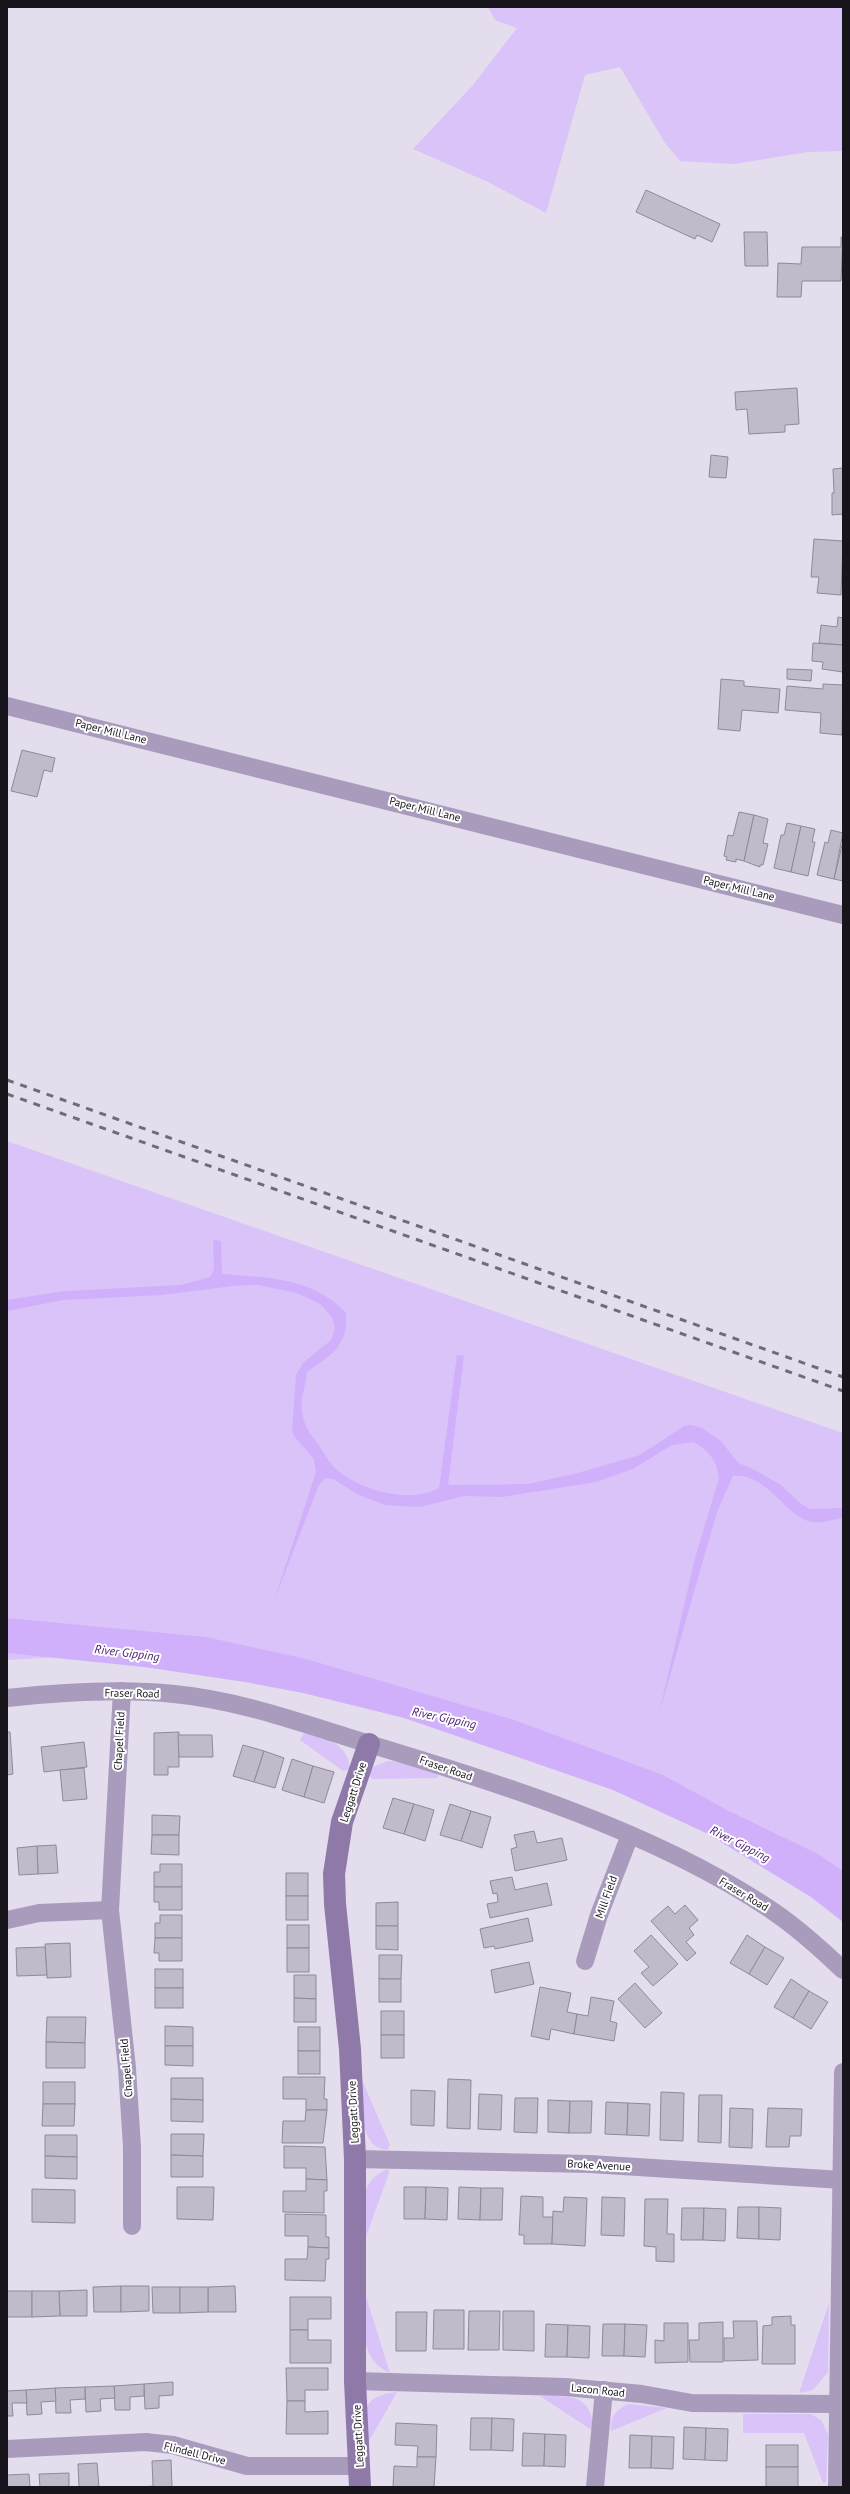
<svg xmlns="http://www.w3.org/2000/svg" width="850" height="2494" font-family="'PT Sans',sans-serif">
  <rect width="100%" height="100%" fill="#e4ddee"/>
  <g fill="#d9c3f8">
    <polygon points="488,7 843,7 843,151 808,152 735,164 680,161 665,143 620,67 585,75 546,213 488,182 413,149 473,85 517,28 495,20"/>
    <polygon points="7,1141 843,1433 843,1899 544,1749 171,1651 7,1660"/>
    <path d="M305 1731C326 1739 348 1743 350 1769L343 1771 300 1740Z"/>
    <polygon points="388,1761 401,1762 438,1773 438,1778 373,1779 368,1775 373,1767"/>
    <path d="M362 2080 390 2145 387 2150C357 2147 363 2100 362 2080Z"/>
    <path d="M388 2169 389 2173 364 2242C364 2213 355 2181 388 2169Z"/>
    <path d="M363 2287 390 2373C356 2358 364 2318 363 2287Z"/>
    <polygon points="829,2303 828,2372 813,2390 799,2393"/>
    <path d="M397 2392 368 2443C364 2412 359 2397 397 2392Z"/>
    <path d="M540 2396C569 2396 593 2393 593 2431Z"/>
    <path d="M628 2404 667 2408 611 2431C609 2418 617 2409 628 2404Z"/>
    <polygon points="743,2414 811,2414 822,2421 828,2435 826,2482 823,2483 804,2433 743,2433"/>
  </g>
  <g fill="#d1b0fb">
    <path d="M213 1240 221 1241 222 1274C269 1278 312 1277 346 1313 348 1347 332 1354 307 1372 306 1384 300 1399 302 1411 303 1424 310 1434 318 1444 324 1453 330 1464 338 1471 363 1491 410 1504 439 1488L457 1355 464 1356 448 1485 528 1484 574 1474 640 1455 684 1426 691 1425 702 1428 721 1441 738 1463 751 1468 781 1485 801 1504 810 1509 843 1508V1518C834 1519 821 1524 812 1522 785 1517 768 1473 733 1476L717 1512 659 1714 695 1558 719 1478C717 1461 709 1450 693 1442L672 1445 633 1469 596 1482 502 1497 464 1496 420 1507 385 1505 357 1494 333 1479 326 1478 319 1485 274 1601 316 1472 314 1459 294 1436 292 1430 296 1375 303 1363 331 1340 335 1328 332 1317 320 1304 297 1293 258 1285 234 1286 162 1295 63 1300 7 1311V1300L65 1291 181 1285 210 1277 214 1269Z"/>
    <polygon points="7,1618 206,1637 306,1659 514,1720 663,1775 727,1810 818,1854 843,1871 843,1922 811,1897 706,1833 613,1790 404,1718 303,1693 245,1682 144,1667 7,1653"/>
  </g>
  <g fill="#c1bacb" stroke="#8f8999">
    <polygon points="646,190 720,224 712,242 697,235 695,239 636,212"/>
    <polygon points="744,232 767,232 768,266 745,266"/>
    <polygon points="841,237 843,237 841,281 802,281 801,297 777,297 778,263 801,264 802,247 841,247"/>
    <polygon points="797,388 799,424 785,425 785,432 749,434 747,409 736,410 735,392"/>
    <polygon points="711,455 728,457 726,478 709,477"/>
    <polygon points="843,468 843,519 842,514 832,515 832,493 834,493 833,469"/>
    <polygon points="814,539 843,541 841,595 817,593 819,577 811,577"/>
    <polygon points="838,617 843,618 843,645 819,643 821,625 837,627"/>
    <polygon points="813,643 843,645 843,672 822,669 823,662 812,661"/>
    <polygon points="787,669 812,670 811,681 787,679"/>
    <polygon points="721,679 744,681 744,686 780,689 778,713 742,710 740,731 718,729"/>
    <polygon points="823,684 843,685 842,735 820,733 821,713 785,710 787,686 823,689"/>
    <polygon points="22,750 55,758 52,772 44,770 37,797 11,791"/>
    <polygon points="739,812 754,815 744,861 736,859 736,862 726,860 727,857 724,856 728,835 733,836"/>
    <polygon points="754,815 768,819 763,843 768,844 763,865 760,865 760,867 744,861"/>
    <polygon points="787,823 801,826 791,872 774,868 781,835 784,835"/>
    <polygon points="801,826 815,829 812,842 815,842 808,876 791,872"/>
    <polygon points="831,830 843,833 834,879 817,875 825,842 828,843"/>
    <polygon points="843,841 843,881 834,879"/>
    <polygon points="7,1732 10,1732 13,1774 7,1775"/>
    <polygon points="179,1732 179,1767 168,1767 168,1775 154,1775 154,1733"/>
    <polygon points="178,1735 212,1735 213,1757 179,1757"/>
    <polygon points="84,1742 87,1767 44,1772 41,1747"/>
    <polygon points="243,1745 264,1751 254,1782 233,1776"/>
    <polygon points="264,1751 284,1758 275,1788 254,1782"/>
    <polygon points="292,1759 313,1766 304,1797 282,1790"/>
    <polygon points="313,1766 334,1772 324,1803 304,1797"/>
    <polygon points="84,1768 87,1799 63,1801 60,1770"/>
    <polygon points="393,1798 414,1804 404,1834 383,1828"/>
    <polygon points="414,1804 434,1810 425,1841 404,1834"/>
    <polygon points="450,1804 471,1811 461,1841 440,1835"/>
    <polygon points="471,1811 491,1817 482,1848 461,1841"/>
    <polygon points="152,1815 180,1816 179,1835 152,1835"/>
    <polygon points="534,1831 537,1843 562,1838 567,1860 515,1871 511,1849 517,1847 514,1835"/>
    <polygon points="152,1835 179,1835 179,1855 151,1854"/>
    <polygon points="56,1845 58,1873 38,1874 37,1846"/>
    <polygon points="37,1846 38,1874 19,1875 17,1848"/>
    <polygon points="160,1864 182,1864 182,1887 154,1887 154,1872 160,1872"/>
    <rect x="286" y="1873" width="22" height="23"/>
    <polygon points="512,1877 515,1890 547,1883 552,1905 490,1918 487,1904 498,1902 497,1893 493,1894 490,1881"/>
    <polygon points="154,1887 182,1887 182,1910 159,1910 159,1902 154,1902"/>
    <rect x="286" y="1896" width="22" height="24"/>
    <polygon points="398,1902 398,1926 376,1926 376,1903"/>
    <polygon points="685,1905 698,1920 689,1928 694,1935 686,1942 696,1953 687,1961 651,1921 668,1906 675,1914"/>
    <polygon points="160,1915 182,1915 182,1938 155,1938 155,1923 160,1923"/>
    <polygon points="528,1918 533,1941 495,1949 494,1946 484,1948 480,1929"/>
    <rect x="287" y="1925" width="22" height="23"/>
    <polygon points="376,1926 398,1926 398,1950 376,1949"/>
    <polygon points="651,1935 678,1964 653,1986 641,1973 649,1967 634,1951"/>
    <polygon points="747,1935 765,1947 749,1974 730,1963"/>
    <polygon points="155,1938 182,1938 182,1961 159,1961 159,1953 154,1953"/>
    <polygon points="70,1943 71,1977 47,1978 45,1944"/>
    <polygon points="45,1947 47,1975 17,1976 16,1948"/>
    <polygon points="765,1947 784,1958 767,1985 749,1974"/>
    <rect x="287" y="1948" width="22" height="24"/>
    <polygon points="379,1955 402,1955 401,1979 379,1979"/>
    <polygon points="529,1962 534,1984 495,1993 491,1970"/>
    <rect x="155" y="1969" width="28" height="19"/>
    <polygon points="294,1975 316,1975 316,1999 294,1998"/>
    <rect x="379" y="1979" width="22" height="23"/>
    <polygon points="791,1979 809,1991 793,2018 774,2007"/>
    <polygon points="635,1983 662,2013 645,2028 618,1999"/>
    <polygon points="540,1987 571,1993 567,2012 577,2014 574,2034 551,2029 549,2040 531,2036"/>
    <rect x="155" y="1988" width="28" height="20"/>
    <polygon points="809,1991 828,2002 811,2029 793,2018"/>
    <polygon points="591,1997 614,2001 610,2021 617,2023 614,2041 574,2034 577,2014 588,2016"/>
    <polygon points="294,1998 316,1999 316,2022 294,2022"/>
    <rect x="381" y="2011" width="23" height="24"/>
    <polygon points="47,2017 86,2017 85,2043 46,2042"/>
    <polygon points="165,2026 193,2027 193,2046 165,2046"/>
    <rect x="298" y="2027" width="22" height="24"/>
    <rect x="381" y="2035" width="23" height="23"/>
    <polygon points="46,2042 85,2043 85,2068 46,2068"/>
    <polygon points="165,2046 193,2046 193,2066 165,2065"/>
    <rect x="298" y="2051" width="22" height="23"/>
    <polygon points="283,2077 325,2077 324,2099 327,2099 327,2110 306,2110 306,2099 283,2099"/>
    <polygon points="171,2078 203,2078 203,2100 171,2099"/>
    <polygon points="448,2079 471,2080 470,2129 447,2128"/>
    <rect x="43" y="2082" width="32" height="22"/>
    <polygon points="411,2090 435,2091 434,2126 411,2125"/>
    <polygon points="661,2092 684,2093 683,2141 660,2140"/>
    <polygon points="479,2094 502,2095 501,2130 478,2129"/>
    <polygon points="699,2095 722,2095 721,2143 698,2142"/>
    <polygon points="515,2098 538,2098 537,2133 514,2132"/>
    <polygon points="171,2099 203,2100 203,2122 171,2121"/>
    <polygon points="548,2100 570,2101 569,2133 548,2132"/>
    <polygon points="570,2101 592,2101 591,2133 569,2133"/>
    <polygon points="606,2102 628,2103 627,2135 605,2134"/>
    <polygon points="628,2103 650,2104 649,2136 627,2135"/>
    <polygon points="43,2104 75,2104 74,2126 42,2126"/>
    <polygon points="730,2108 753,2109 752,2148 729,2147"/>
    <polygon points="768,2108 802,2109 801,2136 790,2136 789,2147 766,2147"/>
    <polygon points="306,2110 327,2110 323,2143 282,2143 283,2121 305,2121"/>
    <polygon points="171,2134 204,2134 203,2156 171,2155"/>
    <polygon points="45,2135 77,2135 77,2157 45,2156"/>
    <polygon points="284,2146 325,2147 327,2180 306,2179 306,2168 284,2168"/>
    <polygon points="171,2155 203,2156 203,2177 171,2177"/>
    <polygon points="45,2156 77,2157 77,2179 45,2178"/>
    <polygon points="306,2179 327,2180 327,2191 324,2191 324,2213 283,2212 283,2191 306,2191"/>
    <polygon points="177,2187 214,2187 213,2220 177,2219"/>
    <polygon points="404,2187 426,2187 425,2219 404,2219"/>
    <polygon points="426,2187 448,2188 447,2220 425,2219"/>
    <polygon points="459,2187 481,2188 480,2220 458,2219"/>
    <polygon points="481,2188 503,2188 502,2220 480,2220"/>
    <polygon points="32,2189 75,2190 75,2223 32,2222"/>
    <polygon points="521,2196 543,2197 543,2217 553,2217 552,2244 524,2244 524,2235 519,2235"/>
    <polygon points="564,2197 587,2198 585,2246 552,2244 553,2211 563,2212"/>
    <polygon points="602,2197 625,2198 624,2236 601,2235"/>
    <polygon points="645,2199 668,2199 667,2234 674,2234 674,2262 656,2261 656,2247 644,2246"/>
    <polygon points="738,2207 759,2207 759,2239 737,2238"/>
    <polygon points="759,2207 781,2208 780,2240 759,2239"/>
    <polygon points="682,2208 704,2208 703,2240 681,2240"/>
    <polygon points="704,2208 726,2209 725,2241 703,2240"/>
    <polygon points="285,2214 326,2215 326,2237 329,2237 329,2248 308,2247 308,2236 285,2236"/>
    <polygon points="308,2247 329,2248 329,2259 326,2259 325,2281 285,2280 285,2259 307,2259"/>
    <polygon points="121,2286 121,2312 94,2312 93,2287"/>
    <polygon points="121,2286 149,2286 149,2311 121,2312"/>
    <polygon points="235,2286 236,2312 208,2312 208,2287"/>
    <polygon points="152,2287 180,2287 180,2313 153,2313"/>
    <polygon points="180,2287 208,2287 208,2312 180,2313"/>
    <polygon points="87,2290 87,2316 60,2316 59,2291"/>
    <rect x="7" y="2291" width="25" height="26"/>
    <polygon points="32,2291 59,2291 60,2316 32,2317"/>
    <polygon points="290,2297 331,2297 331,2319 308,2319 308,2330 290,2330"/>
    <polygon points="434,2310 464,2310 464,2349 433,2349"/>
    <polygon points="469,2311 500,2311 499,2350 468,2350"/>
    <polygon points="503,2311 534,2311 534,2351 503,2350"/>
    <polygon points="396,2312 427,2312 426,2351 396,2351"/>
    <polygon points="791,2316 791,2325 795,2325 795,2364 762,2364 763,2326 772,2325 772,2317"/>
    <polygon points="733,2321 757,2321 758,2360 724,2361 724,2338 734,2338"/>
    <polygon points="723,2322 723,2362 690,2362 689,2340 699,2340 699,2323"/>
    <polygon points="664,2323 688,2323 688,2362 655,2363 655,2340 664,2341"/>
    <polygon points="546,2324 568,2325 567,2357 545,2357"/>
    <polygon points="603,2324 625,2324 624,2356 602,2356"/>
    <polygon points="625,2324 647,2325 645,2357 624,2356"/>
    <polygon points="568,2325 590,2326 589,2358 567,2357"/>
    <polygon points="290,2330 308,2330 308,2340 331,2340 331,2363 290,2363"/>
    <polygon points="286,2368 328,2368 328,2390 305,2390 305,2401 287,2401"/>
    <polygon points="173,2382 173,2395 159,2396 159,2408 145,2409 144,2384"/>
    <polygon points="144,2384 144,2396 130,2397 130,2410 115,2410 114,2386"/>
    <polygon points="114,2386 115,2398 100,2399 101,2411 86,2412 85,2387"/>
    <polygon points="85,2387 85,2399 70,2400 71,2413 56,2413 55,2388"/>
    <polygon points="55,2388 56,2401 41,2402 42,2414 27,2415 26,2390"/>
    <polygon points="26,2390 27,2403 12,2403 13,2416 7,2416 7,2391"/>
    <polygon points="287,2401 305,2401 305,2412 328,2411 328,2434 286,2434"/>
    <polygon points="471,2418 492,2418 491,2450 470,2450"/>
    <polygon points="492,2418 514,2419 513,2451 491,2450"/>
    <polygon points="396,2423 437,2425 436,2457 417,2457 418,2446 395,2445"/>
    <polygon points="684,2427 706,2428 705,2460 683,2459"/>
    <polygon points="706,2428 728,2429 727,2461 705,2460"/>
    <polygon points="523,2433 545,2434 544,2466 522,2466"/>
    <polygon points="545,2434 566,2435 565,2467 544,2466"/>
    <polygon points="630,2435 652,2436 651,2468 629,2468"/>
    <polygon points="652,2436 674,2437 673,2469 651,2468"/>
    <rect x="766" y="2445" width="32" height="22"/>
    <polygon points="417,2457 436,2457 434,2487 393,2487 394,2466 417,2467"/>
    <polygon points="171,2460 172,2487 143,2487 153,2486 152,2461"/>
    <polygon points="97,2463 99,2487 79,2487 78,2464"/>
    <rect x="766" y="2467" width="32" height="20"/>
    <polygon points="69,2473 69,2487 40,2487 39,2474"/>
    <polygon points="29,2474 30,2487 7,2487 7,2475"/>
  </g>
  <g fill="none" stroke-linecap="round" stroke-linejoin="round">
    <g stroke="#a99bbc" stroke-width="18">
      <polyline points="7,706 843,915"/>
      <polyline points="122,1691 110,1910 127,2068 132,2147 132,2226"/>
      <path d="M7 1698C62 1692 119 1688 174 1694 239 1700 304 1724 366 1743 501 1784 657 1832 774 1912 799 1929 821 1949 843 1970"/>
      <polyline points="7,1920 39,1913 110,1910"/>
      <polyline points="585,1961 599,1915 630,1835"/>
      <polyline points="355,2159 590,2164 842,2180"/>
      <polyline points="355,2381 565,2387 642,2394 692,2403 839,2404"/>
      <polyline points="7,2449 146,2442 173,2445 247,2466 360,2466"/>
      <polyline points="595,2487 604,2390"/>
      <polyline points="837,2487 843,2072"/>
    </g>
    <polyline stroke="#8e79a9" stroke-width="22" points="360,2487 355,2381 355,2159 350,2049 335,1904 334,1874 342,1822 369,1744"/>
    <g stroke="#706c76" stroke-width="3" stroke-dasharray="7 7" stroke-linecap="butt">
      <polyline points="7,1080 843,1377"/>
      <polyline points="7,1094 843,1391"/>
    </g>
  </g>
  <g text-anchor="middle" stroke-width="4" stroke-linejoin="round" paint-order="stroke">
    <g font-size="11" fill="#17151b" stroke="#fff">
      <text transform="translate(111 731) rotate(14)" y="4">Paper Mill Lane</text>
      <text transform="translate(425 809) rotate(14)" y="4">Paper Mill Lane</text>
      <text transform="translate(739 888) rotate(14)" y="4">Paper Mill Lane</text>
      <text transform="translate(132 1693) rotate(1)" y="4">Fraser Road</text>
      <text transform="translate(119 1741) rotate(-87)" y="4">Chapel Field</text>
      <text transform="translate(446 1768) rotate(19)" y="4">Fraser Road</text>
      <text transform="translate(353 1792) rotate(-72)" y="4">Leggatt Drive</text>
      <text transform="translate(744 1894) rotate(31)" y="4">Fraser Road</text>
      <text transform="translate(606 1897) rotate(-70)" y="4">Mill Field</text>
      <text transform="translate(126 2068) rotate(-95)" y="4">Chapel Field</text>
      <text transform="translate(353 2112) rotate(-93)" y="4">Leggatt Drive</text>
      <text transform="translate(599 2165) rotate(3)" y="4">Broke Avenue</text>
      <text transform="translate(598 2390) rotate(6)" y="4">Lacon Road</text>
      <text transform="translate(358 2436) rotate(-93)" y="4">Leggatt Drive</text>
      <text transform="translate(195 2453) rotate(14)" y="4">Flindell Drive</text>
    </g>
    <g font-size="12" font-style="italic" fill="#46196e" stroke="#fff">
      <text transform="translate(127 1653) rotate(7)" y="4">River Gipping</text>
      <text transform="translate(444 1718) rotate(12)" y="4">River Gipping</text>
      <text transform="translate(740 1844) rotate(27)" y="4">River Gipping</text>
    </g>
  </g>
  <rect width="850" height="2494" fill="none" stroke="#17151b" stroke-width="16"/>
</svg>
